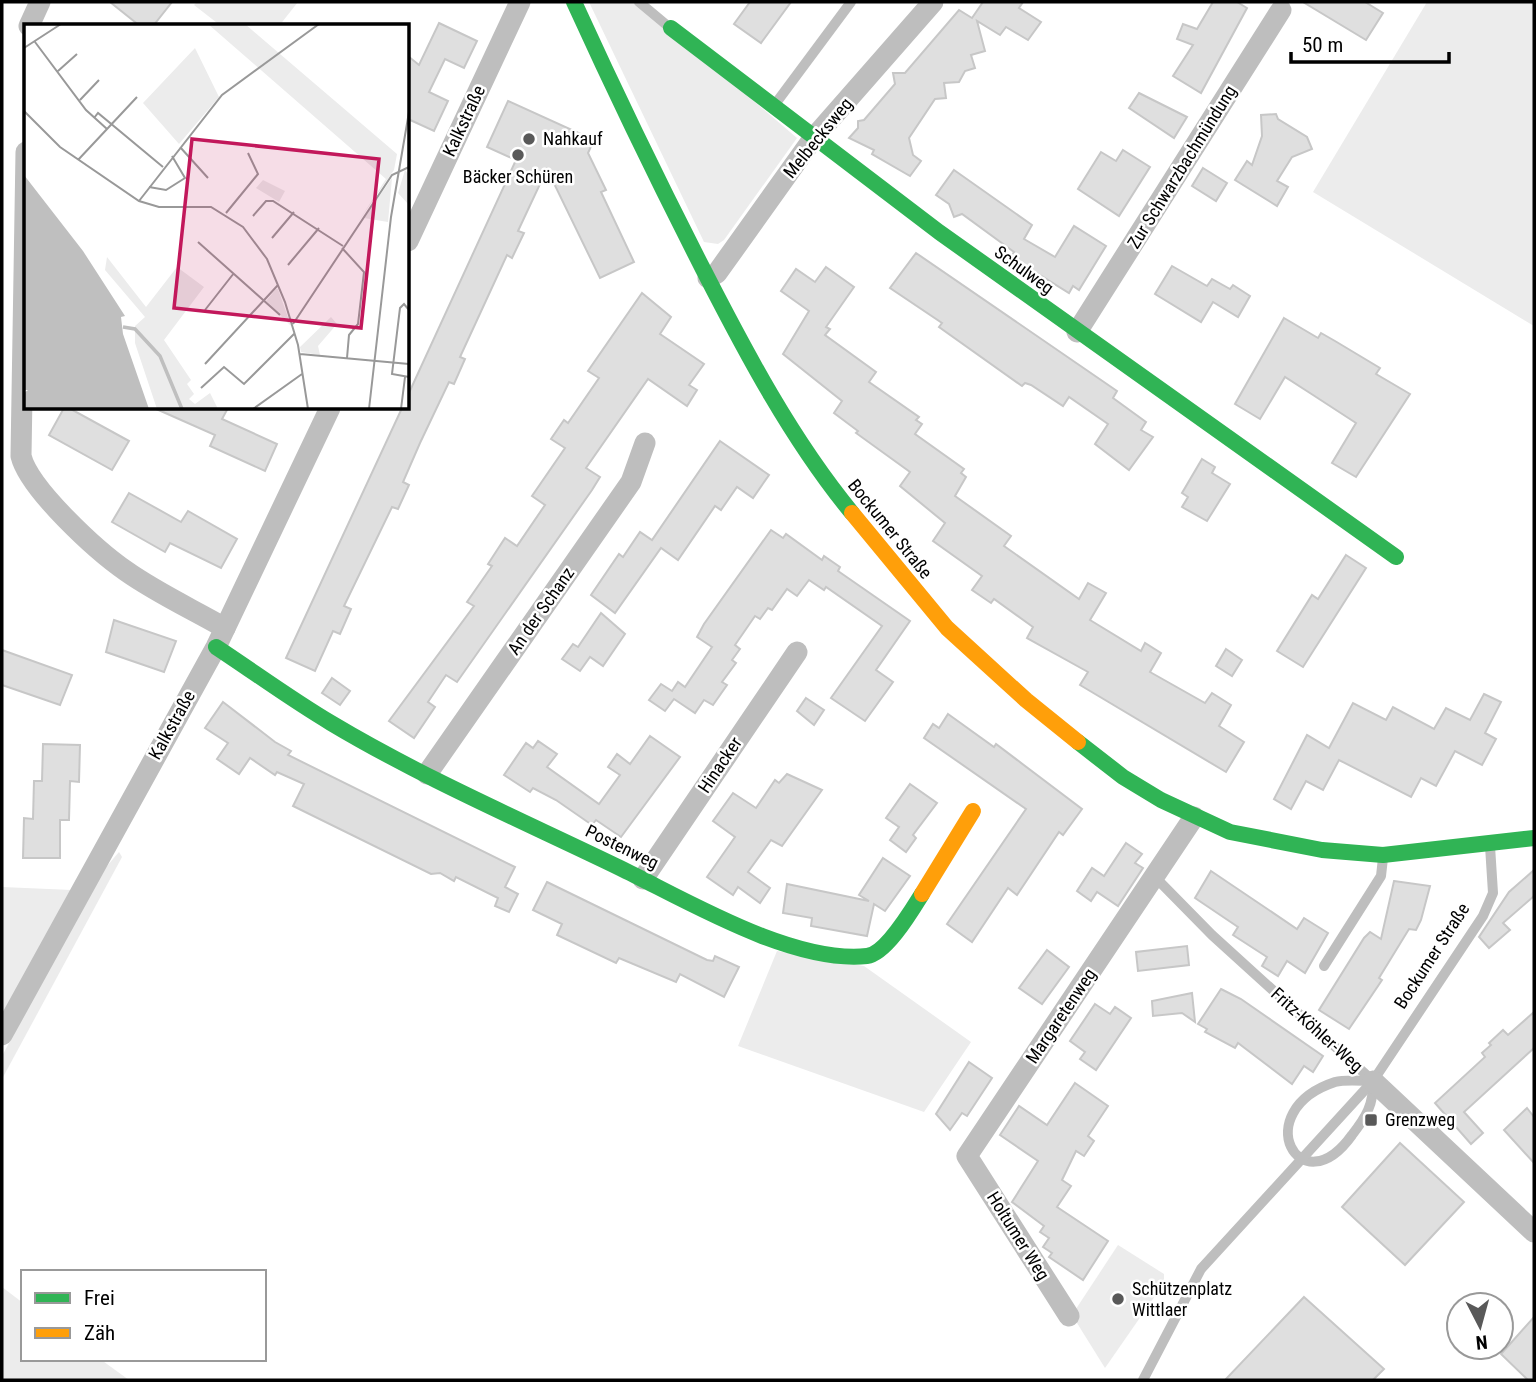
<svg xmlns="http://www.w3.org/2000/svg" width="1536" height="1382" font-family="'Roboto Condensed',sans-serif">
  <rect width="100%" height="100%" fill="#fff"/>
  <g fill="#ececec">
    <polygon points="197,2 298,2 279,26 221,26 194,5"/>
    <polygon points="589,2 638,2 797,138 724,240 718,244 704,242"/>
    <polygon points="1427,2 1534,2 1534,326 1313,192"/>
    <polygon points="119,852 122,857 2,1079 2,1056 101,873"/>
    <polygon points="2,887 72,890 2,1016"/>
    <polygon points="777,951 864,966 971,1042 924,1112 738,1046"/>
    <polygon points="1118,1245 1164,1274 1164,1283 1105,1368 1072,1315"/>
    <polygon points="2,1287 23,1303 23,1359 100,1359 129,1380 2,1380"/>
  </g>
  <g fill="#dfdfdf" stroke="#c7c7c7" stroke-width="2">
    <polygon points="110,2 172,2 153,26 140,26"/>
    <polygon points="750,2 791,2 761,43 734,24"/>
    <polygon points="983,2 1023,2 1019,8 1041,22 1028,40 1006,27 1000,35 977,21 985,51 971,55 975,68 965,71 959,82 944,83 946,98 935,99 909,138 913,155 921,161 910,176 872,154 874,150 849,138 858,128 858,121 864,120 895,84 893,73 905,73 959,10 972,18"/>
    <polygon points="1213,2 1237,2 1247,8 1201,93 1173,76 1193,45 1177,39 1183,24 1197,29"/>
    <polygon points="1303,2 1365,2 1383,13 1366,40"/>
    <polygon points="439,23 477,41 464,68 445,59 429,92 448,101 434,131 408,119 408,56 419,65"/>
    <polygon points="1139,93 1187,117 1174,138 1129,108"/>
    <polygon points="508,101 594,140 588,153 606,190 601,192 634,262 600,278 547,169 518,231 524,233 512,258 507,255 460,357 465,359 454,384 449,382 420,443 403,482 409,485 398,509 392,507 344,606 351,609 340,634 333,631 315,671 286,658 402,408 408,408 408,395 516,160 487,147"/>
    <polygon points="1276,114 1278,119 1307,137 1312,149 1292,157 1277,181 1288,187 1277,206 1235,180 1247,161 1252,165 1262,136 1261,115"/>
    <polygon points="1123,150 1150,167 1119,216 1078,189 1101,152 1116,161"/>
    <polygon points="1203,168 1227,183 1216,201 1192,186"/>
    <polygon points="954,170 1032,225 1024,239 1055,257 1074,226 1106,246 1079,290 1073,286 1069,293 1011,257 1014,252 962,214 954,217 949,204 936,195"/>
    <polygon points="916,253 1117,391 1113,398 1146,422 1141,430 1153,437 1129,470 1095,444 1108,424 1069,397 1063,406 1031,385 1025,383 1022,386 939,327 942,323 890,288"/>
    <polygon points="1172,266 1207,286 1212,279 1230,289 1233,285 1250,296 1238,317 1213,302 1201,322 1155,294"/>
    <polygon points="826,267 854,287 826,327 830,329 825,335 876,372 869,382 919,417 916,420 922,424 915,434 964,469 961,473 966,477 955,496 1011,536 1004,546 1079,599 1088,583 1106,593 1090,620 1141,651 1145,643 1161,653 1150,672 1205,703 1212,693 1231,705 1219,726 1244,742 1226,772 1080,685 1088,672 1027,638 1033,627 994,599 991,603 972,590 982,576 933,541 945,523 900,486 910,472 856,433 858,431 834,413 842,401 783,354 809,311 781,291 796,269 815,282"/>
    <polygon points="642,293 671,317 660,334 704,364 689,385 697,390 687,406 648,379 586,468 600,477 592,490 457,682 446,675 428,702 435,707 414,738 389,721 474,606 467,602 492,566 488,564 505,538 517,546 545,505 532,496 565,448 551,439 564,420 568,423 599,378 588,371"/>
    <polygon points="1284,318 1318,338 1321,333 1335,341 1380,368 1376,374 1410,394 1356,477 1332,463 1356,423 1313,395 1285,377 1260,419 1235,404"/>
    <polygon points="64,408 69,408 129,441 112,470 49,435"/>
    <polygon points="154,408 228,408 222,419 277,444 265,471 210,446 215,435"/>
    <polygon points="720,441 769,475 753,498 737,487 721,510 715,506 678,560 661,548 615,613 591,595 619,554 623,557 640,532 652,540"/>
    <polygon points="1202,459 1215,467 1212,473 1230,484 1207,521 1182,507 1188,497 1182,493"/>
    <polygon points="129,493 181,522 188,511 237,539 221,568 170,543 165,552 112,522"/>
    <polygon points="771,530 783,538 786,534 822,560 824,556 840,567 838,571 910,621 876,670 893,682 865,721 831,698 882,626 826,587 824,590 809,580 797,596 787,589 772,610 768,608 760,619 755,616 735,645 740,649 732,660 736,663 722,682 727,685 713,705 704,700 695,713 674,699 665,711 649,700 661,684 672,691 678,682 685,687 712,647 697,637 704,624"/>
    <polygon points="1346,555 1366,568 1303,667 1277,651 1312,595 1318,599"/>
    <polygon points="601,613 625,634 603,666 590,657 580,671 562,659 573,644 578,647"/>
    <polygon points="114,620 176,641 164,672 106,652"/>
    <polygon points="1226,649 1242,660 1232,676 1216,666"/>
    <polygon points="2,650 72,675 60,705 2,685"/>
    <polygon points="332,678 350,691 340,705 322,693"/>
    <polygon points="1484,694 1501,702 1485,733 1496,739 1482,765 1455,751 1436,786 1421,778 1411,797 1339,760 1323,790 1306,781 1291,809 1274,799 1307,735 1329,748 1353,703 1386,720 1393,707 1434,729 1446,708 1470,720"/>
    <polygon points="806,698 824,710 814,725 797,711"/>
    <polygon points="223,702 275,742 291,751 288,755 515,867 505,887 518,894 509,912 495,906 498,898 456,877 454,881 440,873 431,874 293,806 304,784 277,772 275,775 250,758 239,774 217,759 228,743 205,728"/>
    <polygon points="948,714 994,747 996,744 1082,809 1063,835 1059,832 1017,895 1008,888 972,942 947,924 1026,809 924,738 933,724 939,728"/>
    <polygon points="650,736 680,757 621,837 596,820 592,825 556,800 533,788 530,792 504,775 526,743 533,748 538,741 557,754 547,767 599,804 620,775 608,767 617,754 630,764"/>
    <polygon points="43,744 80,745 79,782 70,781 69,820 60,820 60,858 23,858 24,818 33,819 34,781 42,781"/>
    <polygon points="787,774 822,790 782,846 771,840 748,872 770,888 760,903 738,887 733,895 707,877 735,837 713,821 733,793 756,808 775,780 779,783"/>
    <polygon points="910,784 937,803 913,835 916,838 906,852 890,840 899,827 886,818"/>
    <polygon points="1126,843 1142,854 1135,863 1143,868 1118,906 1097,892 1091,901 1077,891 1092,868 1104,876"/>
    <polygon points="883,858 910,876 885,911 874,904 867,936 811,926 812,918 783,913 787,884 869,901 859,895"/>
    <polygon points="1534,870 1534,896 1503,923 1510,930 1489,948 1479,937 1509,892"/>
    <polygon points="1211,871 1297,929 1304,918 1328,933 1305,973 1287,961 1278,976 1262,966 1267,957 1233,935 1238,927 1195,898"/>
    <polygon points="1394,881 1430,886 1421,920 1416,930 1409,929 1379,978 1382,980 1349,1029 1319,1010 1364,938 1370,932 1381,939"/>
    <polygon points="547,882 707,960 713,961 715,956 739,967 724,997 680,974 676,982 619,958 616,963 557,935 562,924 533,910"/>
    <polygon points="1187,946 1189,965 1138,971 1136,952"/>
    <polygon points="1047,950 1069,967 1042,1004 1019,988"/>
    <polygon points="1221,989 1241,999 1323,1056 1313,1072 1304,1066 1292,1084 1238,1043 1235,1048 1205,1032 1207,1029 1198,1024"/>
    <polygon points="1192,993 1195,1022 1182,1013 1153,1016 1152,1001"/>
    <polygon points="1095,1004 1110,1014 1115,1007 1131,1018 1096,1070 1080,1059 1085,1052 1070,1041"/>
    <polygon points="1534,1012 1534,1048 1464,1112 1483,1133 1471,1144 1435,1103 1485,1057 1482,1053 1491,1045 1489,1043 1503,1030 1508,1035"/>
    <polygon points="969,1062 992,1078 967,1116 962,1113 950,1130 936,1114"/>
    <polygon points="1075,1083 1108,1106 1088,1136 1094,1141 1084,1156 1076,1151 1062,1180 1071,1186 1057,1207 1108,1241 1083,1280 1049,1257 1052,1253 1043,1247 1049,1238 1040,1232 1044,1226 1012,1202 1038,1161 1000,1135 1019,1106 1047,1125"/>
    <polygon points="1527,1108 1534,1117 1534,1163 1504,1130"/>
    <polygon points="1400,1143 1464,1202 1405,1265 1342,1207"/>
    <polygon points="1304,1297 1384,1369 1373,1380 1225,1380"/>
    <polygon points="1534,1317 1534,1380 1528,1380 1501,1354"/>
  </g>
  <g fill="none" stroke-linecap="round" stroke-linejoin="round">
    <g stroke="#bebebe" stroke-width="10">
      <polyline points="639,2 669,27"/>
      <polyline points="773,107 851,2"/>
      <polyline points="1154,876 1212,935 1373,1081"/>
      <polyline points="1324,966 1381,876 1383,858"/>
      <path d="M1373 1081C1374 1104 1366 1117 1352 1135 1300 1208 1247 1111 1335 1082 1346 1079 1362 1081 1373 1081Z"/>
      <polyline points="1143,1380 1201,1269 1373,1081 1483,916 1493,893 1490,846"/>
    </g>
    <g stroke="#bebebe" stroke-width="21">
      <polyline points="29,26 40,2"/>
      <path d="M26 152 21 456C29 489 97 551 126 571 157 593 192 609 225 628"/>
      <polyline points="408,241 520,2"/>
      <polyline points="708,278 717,273 812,140 933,2"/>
      <polyline points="1077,332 1281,10"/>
      <polyline points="427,774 631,482 645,443"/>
      <polyline points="643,879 797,652"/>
      <polyline points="2,1035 216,647 330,408"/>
      <polyline points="1373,1081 1534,1232"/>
      <polyline points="1069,1316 967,1156 1194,817"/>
    </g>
    <g stroke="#30b455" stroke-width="16">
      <path d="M574 2C615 92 658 181 703 269 746 353 792 440 852 513"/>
      <polyline points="671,28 939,232 1396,557"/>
      <path d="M216 647C254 672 292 700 331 723 423 778 523 821 620 868 686 900 792 964 867 956 886 954 912 910 922 894"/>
      <polyline points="1078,742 1123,777 1161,800 1230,832 1322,850 1383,855 1534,838"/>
    </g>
    <g stroke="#ff9f0a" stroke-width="16">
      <polyline points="852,513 947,628 1026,700 1078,742"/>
      <polyline points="922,894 973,811"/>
    </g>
  </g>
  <g fill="#595959" stroke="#fff" stroke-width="2.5">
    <circle cx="529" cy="139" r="7"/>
    <circle cx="518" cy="155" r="7"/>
    <rect x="1364" y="1113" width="14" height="14" rx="3.5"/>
    <circle cx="1118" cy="1299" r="7"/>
  </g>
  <g text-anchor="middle" stroke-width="5" stroke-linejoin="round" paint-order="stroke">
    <g font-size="18" fill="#000" stroke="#fff">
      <text transform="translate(464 121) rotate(-65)" y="6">Kalkstraße</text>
      <text transform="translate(818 138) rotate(-51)" y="6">Melbecksweg</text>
      <text transform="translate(1182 167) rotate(-58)" y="6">Zur Schwarzbachmündung</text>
      <text transform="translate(1024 270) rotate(36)" y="6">Schulweg</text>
      <text transform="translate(890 529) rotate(51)" y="6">Bockumer Straße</text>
      <text transform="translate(541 611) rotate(-55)" y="6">An der Schanz</text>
      <text transform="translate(172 725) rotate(-61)" y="6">Kalkstraße</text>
      <text transform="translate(720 765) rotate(-56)" y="6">Hinacker</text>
      <text transform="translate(622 847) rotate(26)" y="6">Postenweg</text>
      <text transform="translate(1432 956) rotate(-57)" y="6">Bockumer Straße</text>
      <text transform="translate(1061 1016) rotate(-56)" y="6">Margaretenweg</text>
      <text transform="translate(1317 1030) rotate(42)" y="6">Fritz-Köhler-Weg</text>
      <text transform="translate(1018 1236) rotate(58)" y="6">Holtumer Weg</text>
    </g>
    <g font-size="18" fill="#000" stroke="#fff" text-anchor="start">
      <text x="543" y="145">Nahkauf</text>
      <text x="518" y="183" text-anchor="middle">Bäcker Schüren</text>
      <text x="1385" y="1126">Grenzweg</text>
      <text x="1132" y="1295">Schützenplatz<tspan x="1132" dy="21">Wittlaer</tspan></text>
    </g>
  </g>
  <g transform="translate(24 24)">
    <rect width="385" height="385" fill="#fff"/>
    <path d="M184 0H221L373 130 370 146 334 198 362 155ZM171 24 195 73 155 120 119 79ZM381 146 385 151V181L374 169ZM368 154 364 198 340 194ZM239 156 261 167 255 178 232 164ZM83 233 122 283 153 243 180 263 140 316 167 356 163 360 170 370 165 375 171 380 186 369 194 385H133L111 319V302L121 293 81 246ZM252 265H254L267 302 242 277ZM307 293 313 300 294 322 296 331 277 328 276 323Z" fill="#ececec"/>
    <path d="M0 151 59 227 101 292 97 293 99 310 125 385H0V369L4 366H0Z" fill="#bfbfbf"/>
    <path fill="none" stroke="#bfbfbf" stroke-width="3.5" d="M99 303 111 305 136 332 158 385"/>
    <path fill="none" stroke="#999" stroke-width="2" d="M11 18 62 86 83 105M0 24 37 0M34 47 53 30M56 76 75 56M0 87 36 123 115 177 135 183H187L219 203 243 235 261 278 274 321 284 385M70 94 74 89 139 143M156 123 184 154M54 136 113 73M125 163 142 166 161 154 148 132M115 177 198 71 295 0M202 189 234 150 224 129M229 192 242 177H249L319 222M248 214 270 188M174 218 256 291M318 224 340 248 334 300 325 311 323 334M264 241 295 204M181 286 210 249M385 286 380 280 376 284 368 350 385 353M269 300 368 151 385 143M276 330 385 340M181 340 254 261M177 364 200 343 220 360 271 309M229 385 278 350M345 385 367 193 385 88M377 385 381 353"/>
    <path fill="#c2185b" fill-opacity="0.15" stroke="#c2185b" stroke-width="3.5" d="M168 115 355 135 337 304 150 284Z"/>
    <rect width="385" height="385" fill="none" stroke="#000" stroke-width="3.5"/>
  </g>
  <rect width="1536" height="1382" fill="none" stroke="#000000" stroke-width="7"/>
  <rect x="21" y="1270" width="245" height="91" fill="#ffffff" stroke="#999999" stroke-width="2"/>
  <rect x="35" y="1293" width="35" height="10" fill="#30b455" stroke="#999999" stroke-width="2"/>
  <text x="84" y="1305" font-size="21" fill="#000000">Frei</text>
  <rect x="35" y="1328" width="35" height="10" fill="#ff9f0a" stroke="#999999" stroke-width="2"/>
  <text x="84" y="1340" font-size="21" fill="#000000">Zäh</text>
  <g transform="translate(1480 1326) rotate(174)"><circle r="33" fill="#ffffff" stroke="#999999" stroke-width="2"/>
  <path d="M0-5L12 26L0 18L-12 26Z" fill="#595959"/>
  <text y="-10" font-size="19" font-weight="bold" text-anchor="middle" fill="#000000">N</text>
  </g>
  <path d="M1291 52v10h158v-10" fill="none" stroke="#000000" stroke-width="3.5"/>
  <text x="1302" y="52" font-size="21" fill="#000000" stroke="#ffffff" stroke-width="5" paint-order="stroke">50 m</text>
</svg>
